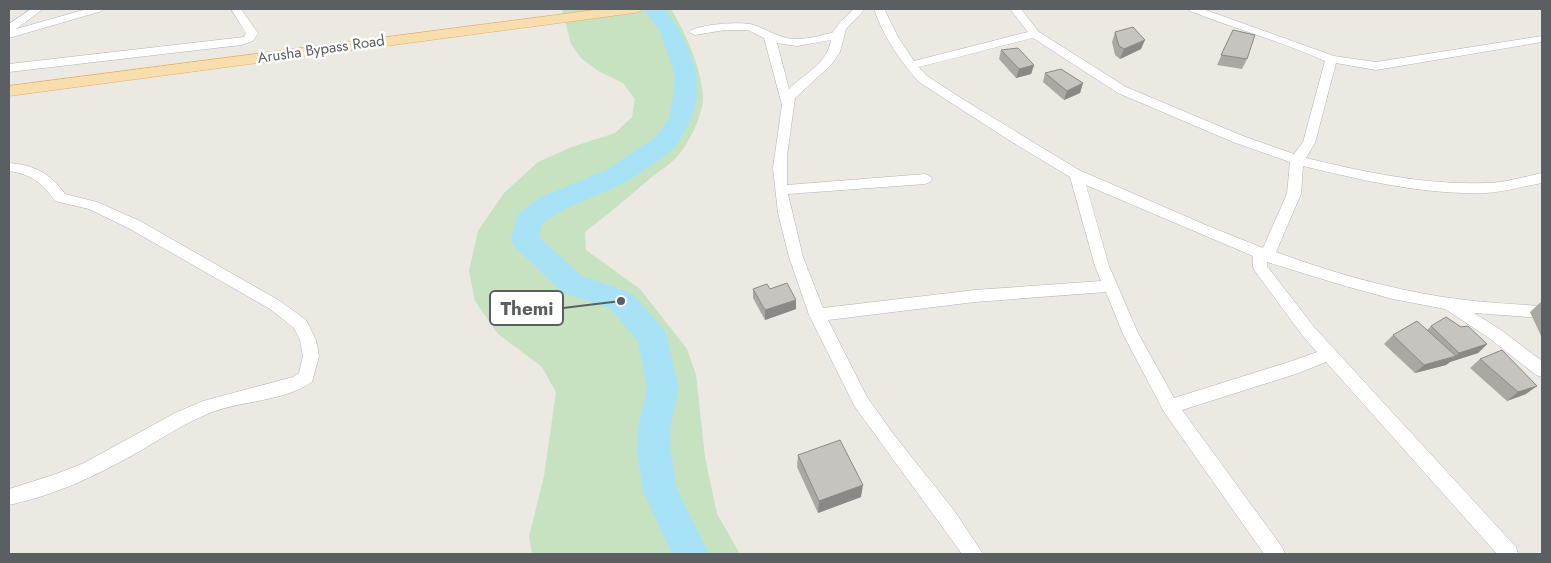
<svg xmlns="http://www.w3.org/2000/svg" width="1551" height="563" font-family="Jost,sans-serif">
  <rect width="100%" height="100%" fill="#ece8e2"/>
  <path fill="#c7e2c1" d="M562 9H671C686 33 702 70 703 98 703 115 688 145 677 157 670 164 661 170 653 176 631 195 608 214 585 232L586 250 640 289 687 349 696 375 705 457 717 514 740 554H532L529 537 544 476 556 392 542 367 498 334 475 301 469 271 478 231 504 193 538 162 572 147 615 133 632 117 635 99 623 83 598 71 581 58 571 44Z"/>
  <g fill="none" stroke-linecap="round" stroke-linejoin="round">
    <path fill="#a8e2f7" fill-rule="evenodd" d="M644 9H665C692 45 711 89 684 132 681 137 678 144 674 148 664 158 640 173 627 181 598 197 569 203 542 224L539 237 582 276 631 293 663 328 667 337 679 389 670 427 671 452 677 489 709 554H672L643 491 637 452 638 427 647 389 638 341 611 309 562 292 515 247 511 240 516 220 519 213 539 198 608 169 657 136 669 118 674 93V72L660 32Z"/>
    <defs>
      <g id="minor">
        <polygon points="31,9 43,9 16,29 87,9 103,9 102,11 9,38 9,24"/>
        <polygon points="231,9 241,9 258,33 253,41 241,45 9,72 9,64 244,37 246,33"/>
        <path d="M854 9H865L846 29 840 52 831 65 795 98 787 156V185L925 174 930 176 932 179 930 182 925 184 788 194 803 257 823 308 975 290 1101 281 1095 266 1070 177 1012 142 919 82C900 61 883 36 874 9H884L898 37 914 61 1028 32 1010 9H1021L1039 32 1126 87 1243 136 1294 154 1303 142 1325 61C1281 41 1235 29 1190 11L1189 9H1203L1334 56 1376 62 1542 36V42L1376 70 1336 63 1315 143 1306 158C1364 172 1424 185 1485 183 1504 183 1523 177 1542 173V183C1524 186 1504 192 1485 193 1424 195 1362 180 1303 166L1301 194 1276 252C1330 272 1386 288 1443 297 1476 302 1509 304 1542 306V318L1474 313 1501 330 1542 361V377L1536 375 1489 338 1445 309 1393 299 1345 286 1267 262V266L1314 327 1516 547 1518 554H1497L1326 362 1296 374 1182 410 1282 547 1285 554H1264L1164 412 1123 334 1106 292 975 302 828 320 867 397 894 435 953 509 983 554H962L855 407 809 315 789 257 778 213 773 168 782 105 764 38 748 30H725L695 35 689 32C697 24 743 21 754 25 768 30 782 40 798 39 809 39 821 35 832 33L840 22ZM1033 38 1118 93 1233 142 1290 162 1287 194 1263 248 1208 226 1079 170 964 100 927 76 919 67ZM831 40C828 63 805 73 789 89L777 43 797 46ZM1086 185 1253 256V267L1255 271 1302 335 1317 352 1292 361 1174 398 1138 333 1109 266Z"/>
        <path d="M9 163C34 165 50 173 65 194L97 202 140 221 280 301 306 320 316 340 319 356 312 382C282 402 243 400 210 413 182 424 158 441 133 455 94 477 52 496 9 505V489L56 474 84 463 175 413 203 401 293 377 299 373 303 356 300 340 294 328 270 309 130 229 89 209 55 201C43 183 31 174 9 171Z"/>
      </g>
      <polygon id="major" points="602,9 641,9 639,12 634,13 9,96 9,86"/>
    </defs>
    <use href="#minor" stroke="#b0b4b7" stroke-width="1"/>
    <use href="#major" stroke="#e4aa64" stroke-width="1"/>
    <use href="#minor" fill="#fff" fill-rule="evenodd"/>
    <use href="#major" fill="#f7deac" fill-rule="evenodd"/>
  </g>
  <g fill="#aba8a4">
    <polygon points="1233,30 1247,59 1242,69 1217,65"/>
    <polygon points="1115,32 1141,49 1120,59 1115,55 1112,42"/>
    <polygon points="1001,50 1034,65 1031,74 1016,78 999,59"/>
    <polygon points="1045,73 1083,83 1080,93 1064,100 1043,82"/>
    <polygon points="753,289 770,289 796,309 765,320 753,298"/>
    <polygon points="1542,301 1542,338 1530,312"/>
    <polygon points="1431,326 1487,344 1478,353 1450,362 1446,365 1415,373 1384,344 1393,335 1427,330"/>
    <polygon points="1480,359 1526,394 1507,401 1470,368"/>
    <polygon points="798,455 861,497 818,513 797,467"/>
  </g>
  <g fill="#8b8886">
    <polygon points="1145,40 1141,49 1120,59 1124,49"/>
    <polygon points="1034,65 1031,74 1016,78 1019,69"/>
    <polygon points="1083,83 1080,93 1064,100 1067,91"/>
    <polygon points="796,300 796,309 765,320 765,310"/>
    <polygon points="1487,344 1478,353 1450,362 1446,365 1415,373 1424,365 1455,357 1459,353"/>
    <polygon points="1537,386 1526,394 1507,401 1518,392"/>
    <polygon points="863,485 861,497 818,513 819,501"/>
  </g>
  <g fill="#c7c3bf" stroke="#8b8886">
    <polygon points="1133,27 1145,40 1124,49 1119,46 1115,32"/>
    <polygon points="1233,30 1255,35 1247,59 1221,55"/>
    <polygon points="1018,48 1034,65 1019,69 1001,50"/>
    <polygon points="1061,69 1083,83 1067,91 1045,73"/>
    <polygon points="787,283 796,300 765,310 753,289 767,284 770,289"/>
    <polygon points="1446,317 1461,327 1468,326 1487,344 1459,353 1431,326"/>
    <polygon points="1417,321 1456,356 1424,365 1393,335"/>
    <polygon points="1502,350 1537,386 1518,392 1480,359"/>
    <polygon points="840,440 863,485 819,501 798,455"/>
  </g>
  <g text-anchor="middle" stroke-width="5" stroke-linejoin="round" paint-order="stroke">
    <g font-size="15" fill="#5b5f62" stroke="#fff">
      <text transform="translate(321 49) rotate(-8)" y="5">Arusha Bypass Road</text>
    </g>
  </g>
  <path fill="none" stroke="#5b5f62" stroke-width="2" d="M621 301L563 308"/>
  <circle fill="#5b5f62" stroke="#fff" stroke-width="2" cx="621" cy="301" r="5"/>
  <rect fill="#fff" stroke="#5b5f62" stroke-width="2" x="490" y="291" width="73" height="34" rx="5"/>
  <g font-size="19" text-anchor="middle" font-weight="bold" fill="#5b5f62">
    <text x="527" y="315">Themi</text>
  </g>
  <rect width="1551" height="563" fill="none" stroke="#5b5f62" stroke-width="20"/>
</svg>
